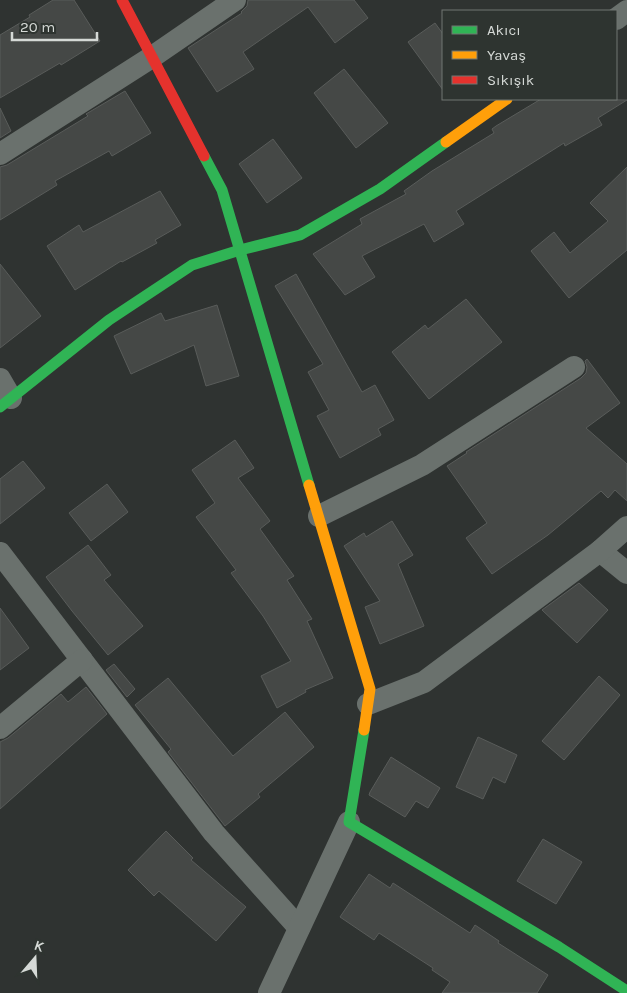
<svg xmlns="http://www.w3.org/2000/svg" width="627" height="993" font-family="Karla,sans-serif">
  <rect width="100%" height="100%" fill="#2f3331"/>
  <g fill="#454846" stroke="#595c5a">
    <polygon points="53,0 74,0 100,41 61,65 60,63 0,98 0,35 30,17 29,15"/>
    <polygon points="248,0 354,0 368,18 335,43 308,7 243,52 254,69 217,92 188,48 242,13 241,12 247,6"/>
    <polygon points="435,23 443,34 443,90 408,42"/>
    <polygon points="344,69 388,123 356,148 314,93"/>
    <polygon points="125,91 151,133 112,156 109,151 55,181 57,185 0,220 0,167 7,165 88,116 86,114"/>
    <polygon points="541,99 627,100 598,118 602,125 565,146 564,143 456,211 464,224 434,242 424,224 362,256 375,277 345,295 313,254 362,224 360,219 406,194 404,191 432,171 494,133 492,129 496,126"/>
    <polygon points="0,108 11,131 0,138"/>
    <polygon points="273,139 302,178 267,203 239,164"/>
    <polygon points="627,167 627,250 569,298 531,251 554,232 570,253 608,221 590,203"/>
    <polygon points="160,191 181,225 155,240 157,243 122,262 121,261 75,290 47,246 79,225 83,232"/>
    <polygon points="0,264 41,316 0,348"/>
    <polygon points="296,274 362,392 375,385 394,420 378,429 381,435 340,458 317,416 329,410 308,372 323,364 275,286"/>
    <polygon points="466,299 502,342 429,399 392,352 425,325 428,329"/>
    <polygon points="217,305 239,376 206,386 194,345 131,374 114,336 161,313 165,321"/>
    <polygon points="587,359 620,403 586,428 627,464 627,501 615,490 608,498 601,491 548,535 492,574 466,538 487,523 447,466 467,453 466,452 581,378 586,373 587,367 585,361"/>
    <polygon points="235,440 254,468 238,478 270,521 260,529 294,576 287,580 312,619 307,621 333,678 305,690 306,692 277,708 261,676 291,661 263,616 231,573 236,570 196,517 215,503 192,470"/>
    <polygon points="23,461 45,488 0,524 0,479"/>
    <polygon points="107,484 128,512 91,541 69,513"/>
    <polygon points="392,521 413,555 398,564 424,626 380,644 365,607 380,601 344,546 364,533 366,537"/>
    <polygon points="88,545 111,575 104,580 143,626 108,655 72,611 46,577"/>
    <polygon points="579,583 608,610 577,643 542,610"/>
    <polygon points="0,608 29,648 0,670"/>
    <polygon points="114,664 135,689 127,697 106,670"/>
    <polygon points="599,676 620,695 564,760 542,741"/>
    <polygon points="168,678 233,756 285,712 314,747 258,794 260,797 225,826 168,752 171,749 135,705"/>
    <polygon points="86,687 107,714 0,809 0,742 8,738 61,694 68,702"/>
    <polygon points="478,737 517,755 505,783 493,777 483,799 456,787"/>
    <polygon points="391,757 440,788 428,808 416,801 405,817 369,795 370,792"/>
    <polygon points="166,831 193,858 191,860 246,907 216,941 159,891 154,896 128,870"/>
    <polygon points="543,839 582,862 556,904 517,881"/>
    <polygon points="369,874 390,888 393,883 470,933 475,925 499,941 498,943 548,975 537,993 442,993 450,982 432,970 433,968 379,933 374,940 340,917"/>
  </g>
  <g fill="none" stroke-linecap="round" stroke-linejoin="round">
    <g stroke="#6a716d" stroke-width="22">
      <polyline points="616,19 627,11"/>
      <polyline points="0,154 152,57 235,0"/>
      <polyline points="0,379 11,398"/>
      <polyline points="319,516 422,465 574,367"/>
      <polyline points="600,551 627,573"/>
      <polyline points="0,553 214,833 299,928"/>
      <polyline points="368,704 424,682 600,551 627,527"/>
      <polyline points="0,728 82,660"/>
      <polyline points="269,993 349,822"/>
    </g>
    <g stroke="#30b455" stroke-width="11">
      <polyline points="204,156 222,190 309,485"/>
      <polyline points="0,407 109,320 192,265 240,250 300,235 380,189 446,142"/>
      <polyline points="364,730 349,822 559,947 627,991"/>
    </g>
    <g stroke="#ff9f0a" stroke-width="11">
      <polyline points="446,142 507,99"/>
      <polyline points="309,485 370,689 364,730"/>
    </g>
    <polyline stroke="#e5322d" stroke-width="11" points="122,0 204,156"/>
  </g>
  <rect x="442" y="10" width="175" height="90" fill="#2e3430" stroke="#717672"/>
  <rect x="452" y="26" width="25" height="8" fill="#30b455" stroke="#717672"/>
  <text x="487" y="35" font-size="15" fill="#d5d9d6">Akıcı</text>
  <rect x="452" y="51" width="25" height="8" fill="#ff9f0a" stroke="#717672"/>
  <text x="487" y="60" font-size="15" fill="#d5d9d6">Yavaş</text>
  <rect x="452" y="76" width="25" height="8" fill="#e5322d" stroke="#717672"/>
  <text x="487" y="85" font-size="15" fill="#d5d9d6">Sıkışık</text>
  <g transform="translate(35 958) rotate(19)" stroke="#2e3430" stroke-width="4" paint-order="stroke">
  <path d="M0-4L9 19L0 12L-9 19Z" fill="#d5d9d6"/>
  <text y="-8" font-size="14" font-weight="bold" text-anchor="middle" fill="#d5d9d6">K</text>
  </g>
  <path d="M12 32v8h85v-8" fill="none" stroke="#d5d9d6" stroke-width="2.5"/>
  <text x="20" y="32" font-size="15" fill="#d5d9d6" stroke="#2e3430" stroke-width="4" paint-order="stroke">20 m</text>
</svg>
